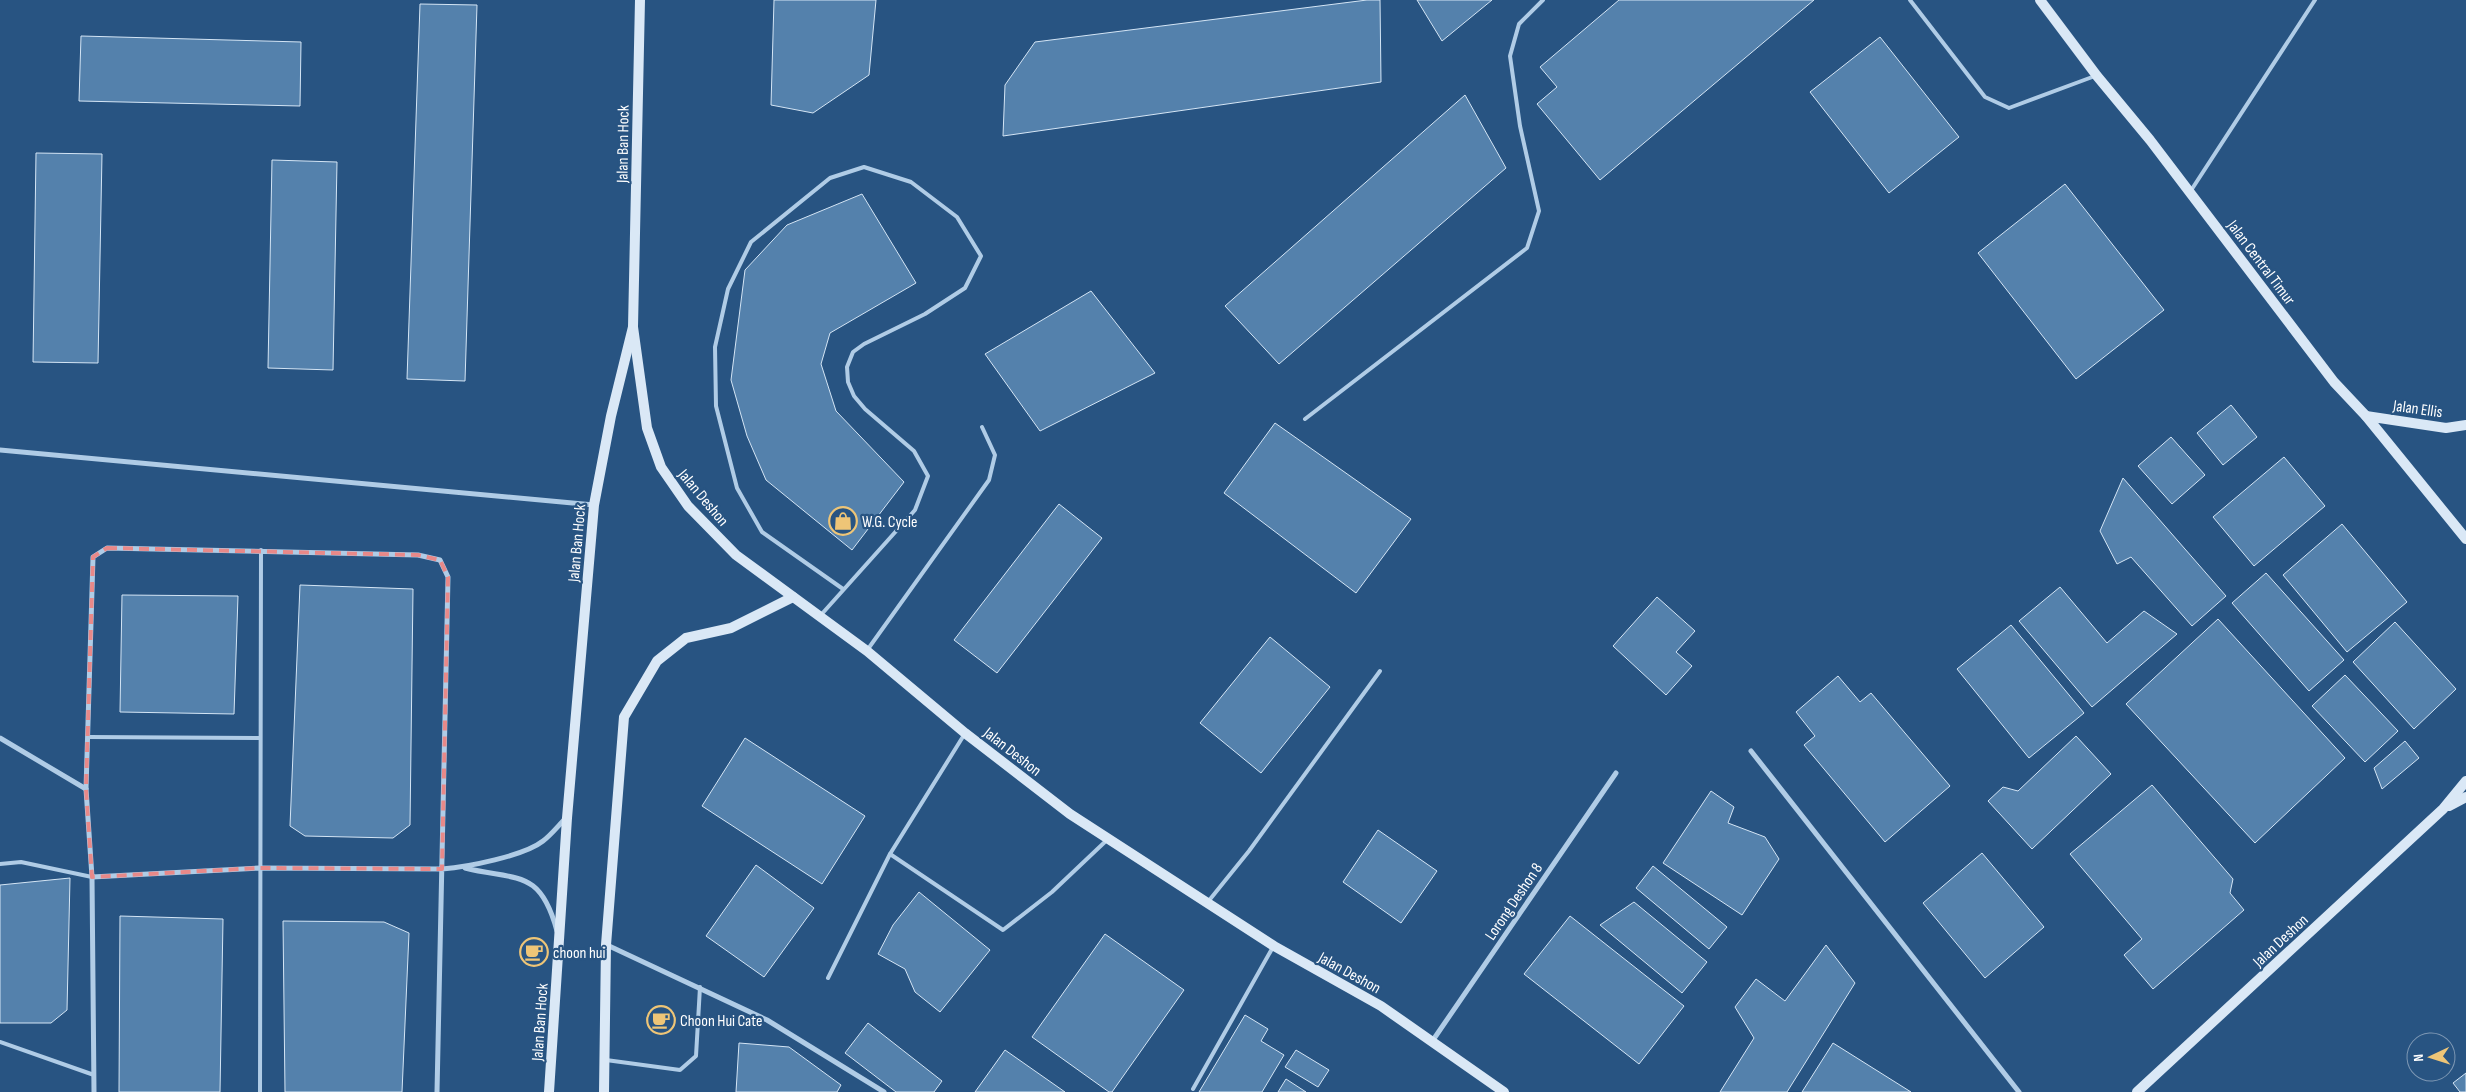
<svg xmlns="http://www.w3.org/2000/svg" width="2466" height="1092" font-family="'Sofia Sans Condensed',sans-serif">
  <rect width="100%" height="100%" fill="#285482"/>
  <g fill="#5481ac" stroke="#d4e5f5">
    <polygon points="774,0 876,0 869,75 813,113 771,105"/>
    <polygon points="1367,0 1380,0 1381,82 1003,136 1005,85 1035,42"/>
    <polygon points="1417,0 1492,0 1442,41"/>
    <polygon points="1619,0 1814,0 1600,180 1537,104 1557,87 1540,67"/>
    <polygon points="420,4 477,5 465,381 407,379"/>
    <polygon points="81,36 301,42 300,106 79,101"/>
    <polygon points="1880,37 1959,137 1889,193 1810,92"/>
    <polygon points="1465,95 1506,168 1279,364 1225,306"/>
    <polygon points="36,153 102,154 98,363 33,362"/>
    <polygon points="272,160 337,162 333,370 268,368"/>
    <polygon points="2065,184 2164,310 2076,379 1978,253"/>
    <polygon points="862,194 916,283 830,333 821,364 836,411 904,482 852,550 766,480 747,436 731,380 745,270 787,225"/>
    <polygon points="1091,291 1155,373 1040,431 985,354"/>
    <polygon points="2231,405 2257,437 2223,465 2197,433"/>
    <polygon points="1275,423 1411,519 1356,593 1224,493"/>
    <polygon points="2171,437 2205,475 2172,504 2138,466"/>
    <polygon points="2284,457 2325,506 2254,566 2213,517"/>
    <polygon points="2123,478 2226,596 2192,626 2131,557 2117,564 2100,531"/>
    <polygon points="1059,504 1102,538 997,673 954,640"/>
    <polygon points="2342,524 2407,602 2347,652 2283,575"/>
    <polygon points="2266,573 2344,660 2309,691 2232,603"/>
    <polygon points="300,585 413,589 410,825 393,838 305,836 290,826"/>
    <polygon points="2060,587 2107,643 2144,611 2177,634 2092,707 2019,621"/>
    <polygon points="122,595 238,596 234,714 120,712"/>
    <polygon points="1657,597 1695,631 1676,652 1692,666 1666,695 1613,646"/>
    <polygon points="2218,619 2345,758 2255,843 2126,704"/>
    <polygon points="2395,622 2456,689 2414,729 2353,662"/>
    <polygon points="2011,625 2084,713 2029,758 1957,669"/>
    <polygon points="1270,637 1330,687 1261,773 1200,723"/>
    <polygon points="2345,675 2398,731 2365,762 2312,706"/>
    <polygon points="1838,676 1860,702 1871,693 1950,786 1885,842 1804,745 1815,736 1796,712"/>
    <polygon points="2076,736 2111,774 2032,849 1988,801 2003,787 2018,791"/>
    <polygon points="745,738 865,816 822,884 702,806"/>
    <polygon points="2405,741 2419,758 2382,789 2374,768"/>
    <polygon points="2152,785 2233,879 2230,893 2244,910 2153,989 2124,955 2142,939 2070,854"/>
    <polygon points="1711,791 1734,807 1728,823 1765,837 1779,859 1742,915 1663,863"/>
    <polygon points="1378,830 1437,871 1401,923 1343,882"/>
    <polygon points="1982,853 2044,927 1985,978 1923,903"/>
    <polygon points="756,865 814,908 764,977 706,936"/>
    <polygon points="1653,866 1727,927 1709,949 1636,888"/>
    <polygon points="70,878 67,1010 51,1023 0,1023 0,885"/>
    <polygon points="919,892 990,950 940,1012 915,992 905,969 878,954 893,925"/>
    <polygon points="1634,902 1707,962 1682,993 1600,925"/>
    <polygon points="120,916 223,919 220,1092 119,1092"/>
    <polygon points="1570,916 1684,1006 1639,1064 1524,974"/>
    <polygon points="283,921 384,922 409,933 402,1092 285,1092"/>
    <polygon points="1105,934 1184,990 1112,1092 1109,1092 1032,1037"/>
    <polygon points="1826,945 1855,983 1787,1092 1720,1092 1754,1038 1735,1007 1756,979 1785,1001"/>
    <polygon points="1245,1015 1268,1029 1261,1041 1284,1055 1262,1092 1199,1092"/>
    <polygon points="868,1023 942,1081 934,1092 896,1092 845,1053"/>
    <polygon points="739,1043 789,1047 841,1085 837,1092 736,1092"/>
    <polygon points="1833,1043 1911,1092 1802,1092"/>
    <polygon points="1005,1050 1065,1092 975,1092"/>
    <polygon points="1296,1050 1329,1070 1318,1087 1285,1067"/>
    <polygon points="2466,1073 2466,1092 2460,1092 2453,1083"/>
    <polygon points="1286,1079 1306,1092 1278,1092"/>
  </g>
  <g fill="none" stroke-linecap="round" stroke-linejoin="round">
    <g stroke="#b0cce6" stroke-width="4">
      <polyline points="1910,0 1985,97 2009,108 2095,76"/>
      <polyline points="2190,192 2315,0"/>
      <polyline points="1305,419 1527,248 1539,211 1520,126 1510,56 1519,24 1543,0"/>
      <polyline points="820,616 915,510 928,476 914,451 865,409 854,396 848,382 847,367 853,352 864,344 925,314 965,288 981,256 957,217 911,182 864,167 830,178 751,242 728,289 715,347 716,406 737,488 762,532 843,589"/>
      <polyline points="868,649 989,480 995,455 982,427"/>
      <polyline points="89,737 260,738"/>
      <polyline points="890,854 1003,930 1052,892 1108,839"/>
      <polyline points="0,864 21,862 92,877"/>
      <polyline points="1207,903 1249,851 1380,671"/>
      <polyline points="828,978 890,854 964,735"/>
      <polyline points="0,1042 94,1075"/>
      <polyline points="606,1060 680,1070 696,1056 700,987"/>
      <polyline points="1193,1089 1273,947"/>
      <polyline points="260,1092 261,550"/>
    </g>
    <g stroke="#b0cce6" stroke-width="5">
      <polyline points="0,450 594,505"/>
      <polyline points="0,738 86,789"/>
      <polyline points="1751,751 2019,1092"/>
      <path d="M465 868C517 881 540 868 557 931"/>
      <polyline points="92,877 94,1092"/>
      <polyline points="607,945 767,1020 884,1092"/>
      <polyline points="1431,1043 1616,773"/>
      <path d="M437 1092 448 577 440 560 418 555 107 548 93 557 86 789 92 877 259 868 442 869C467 867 524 856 543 841 551 835 558 826 565 819"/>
    </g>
    <g stroke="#dae8f6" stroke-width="10">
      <polyline points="2040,0 2097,76 2150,140 2334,382 2366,416 2466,539"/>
      <polyline points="633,327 647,428 661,467 688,506 736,555 867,651 965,733 1070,814 1274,946 1381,1006 1504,1092"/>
      <polyline points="2366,416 2446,428 2466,425"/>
      <polyline points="2449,806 2466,797"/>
      <polyline points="549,1092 567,818 594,505 611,416 633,327 640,0"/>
      <polyline points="604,1092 606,945 624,717 657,661 686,638 731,628 793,597"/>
      <polyline points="2137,1092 2443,809 2466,781"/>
    </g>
  </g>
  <path fill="none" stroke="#e88989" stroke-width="4" stroke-dasharray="10 6" stroke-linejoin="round" d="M107 548 418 555 440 560 448 577 442 869 259 868 92 877 86 789 93 557Z"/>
  <defs>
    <symbol id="shop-ring" viewBox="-11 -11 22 22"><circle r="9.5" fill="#285482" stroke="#eec577" stroke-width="1.5"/><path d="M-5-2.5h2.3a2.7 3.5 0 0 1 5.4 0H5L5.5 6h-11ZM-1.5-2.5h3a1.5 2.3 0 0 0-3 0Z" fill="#eec577"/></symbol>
    <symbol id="cafe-ring" viewBox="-11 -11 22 22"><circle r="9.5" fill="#285482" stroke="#eec577" stroke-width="1.5"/><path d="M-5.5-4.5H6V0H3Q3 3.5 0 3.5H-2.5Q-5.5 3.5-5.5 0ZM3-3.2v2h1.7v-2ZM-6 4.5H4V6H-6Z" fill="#eec577"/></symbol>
  </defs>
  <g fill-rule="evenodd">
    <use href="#shop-ring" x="827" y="505" width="32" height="32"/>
    <use href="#cafe-ring" x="518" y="936" width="32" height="32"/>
    <use href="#cafe-ring" x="645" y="1004" width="32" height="32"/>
  </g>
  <g text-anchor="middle" stroke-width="4.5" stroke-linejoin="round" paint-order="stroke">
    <g font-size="16" fill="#fff" stroke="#285482">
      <text transform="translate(622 144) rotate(-89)" y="6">Jalan Ban Hock</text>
      <text transform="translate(2262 262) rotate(53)" y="6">Jalan Central Timur</text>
      <text transform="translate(2418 408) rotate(8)" y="6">Jalan Ellis</text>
      <text transform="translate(704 497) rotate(50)" y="6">Jalan Deshon</text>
      <text transform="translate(576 543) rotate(-85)" y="6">Jalan Ban Hock</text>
      <text transform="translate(1013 751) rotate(38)" y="6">Jalan Deshon</text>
      <text transform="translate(1513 901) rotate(-56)" y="6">Lorong Deshon 8</text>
      <text transform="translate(2280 940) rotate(-43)" y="6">Jalan Deshon</text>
      <text transform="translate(1350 972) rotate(29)" y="6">Jalan Deshon</text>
      <text transform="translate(539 1022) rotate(-86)" y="6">Jalan Ban Hock</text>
    </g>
    <g font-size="16" fill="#fff" stroke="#285482" text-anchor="start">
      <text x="862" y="527">W.G. Cycle</text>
      <text x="553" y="958">choon hui</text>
      <text x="680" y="1026">Choon Hui Cate</text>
    </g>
  </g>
  <g transform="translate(2431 1057) rotate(266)"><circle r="24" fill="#285482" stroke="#7e98b4"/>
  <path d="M0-4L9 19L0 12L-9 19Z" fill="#eec577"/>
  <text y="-8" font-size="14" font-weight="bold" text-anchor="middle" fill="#ffffff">N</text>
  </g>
</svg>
